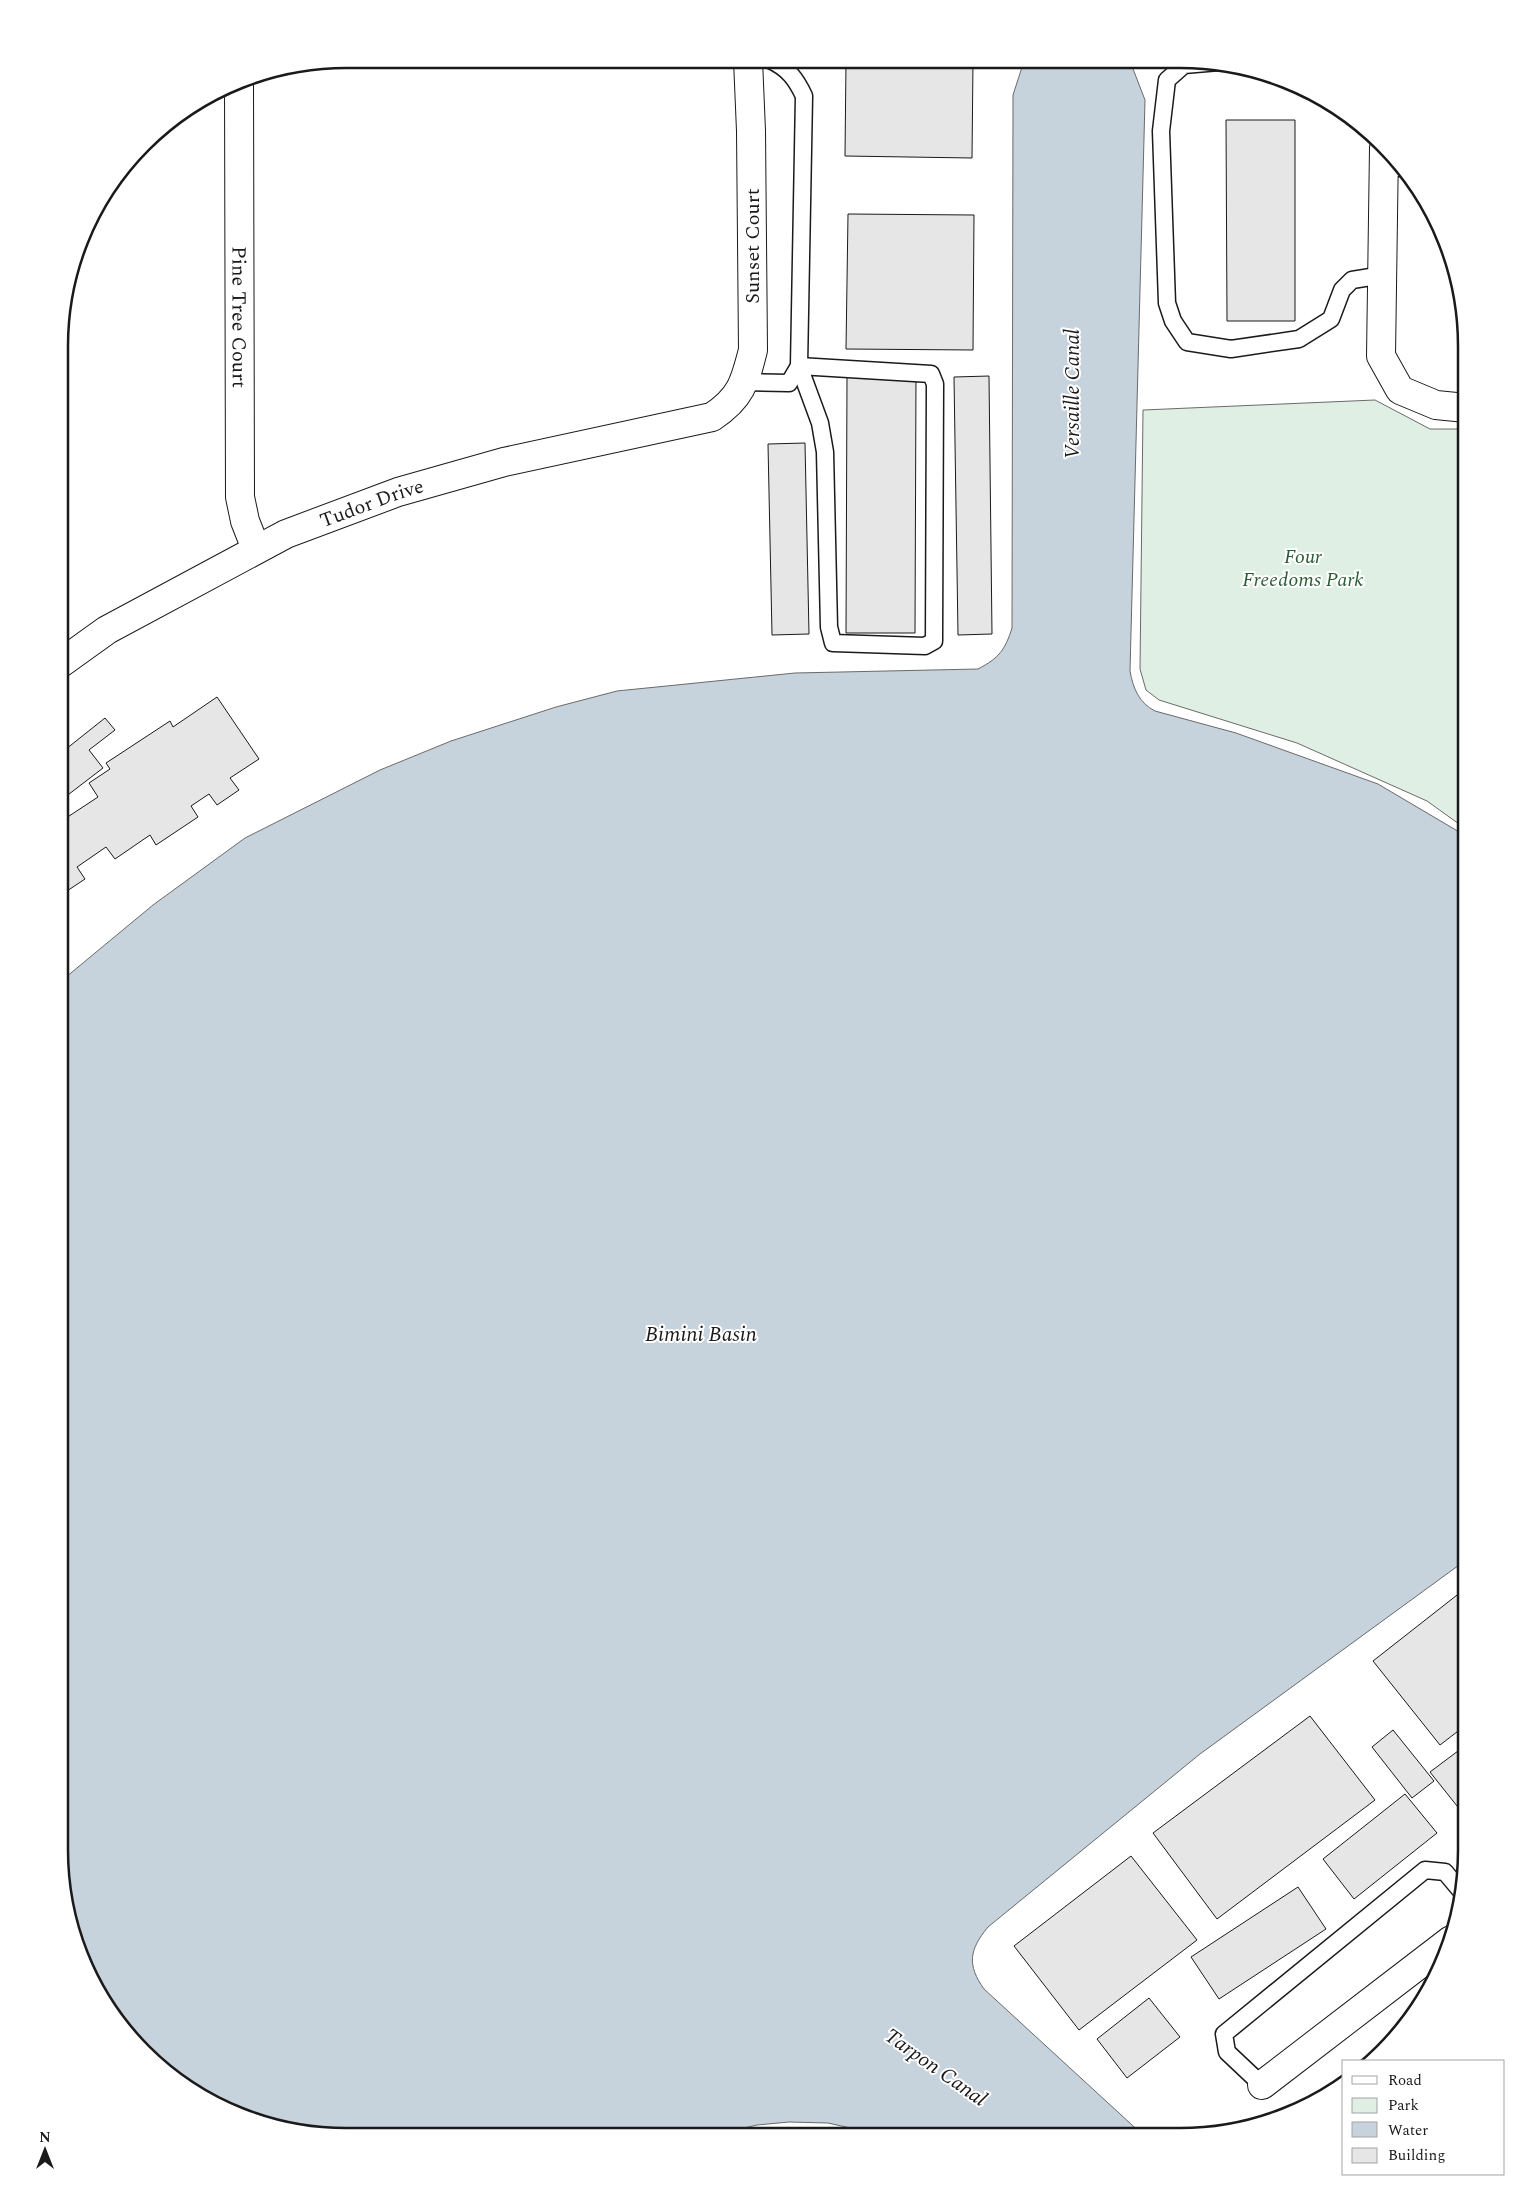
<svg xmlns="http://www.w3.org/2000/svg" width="1525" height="2195" font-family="Spectral,serif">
  <rect width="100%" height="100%" fill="#fff"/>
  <polygon fill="#e0efe3" stroke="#6a6a6a" points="1375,400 1430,429 1466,429 1466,829 1427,801 1297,743 1159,700 1146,690 1140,669 1143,410"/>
  <path fill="#c6d2dc" stroke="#6a6a6a" d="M1024 61H1130L1145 100 1130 671C1133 688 1139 703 1155 711L1236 733 1378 784 1466 836V1560L1200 1754 988 1927C969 1950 967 1965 984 1989L1144 2136 882 2135 828 2123 789 2122 757 2125 714 2135 308 2134 236 2115 171 2077 118 2024 88 1976 64 1906 59 1849 60 982 153 905 245 838 380 770 451 741 556 707 617 691 795 673 978 669C999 658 1005 650 1012 628L1013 95Z"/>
  <g fill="#e6e6e6" stroke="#1a1a1a">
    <polygon points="846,60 973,61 972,158 845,156"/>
    <polygon points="1226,120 1295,120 1295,321 1227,321"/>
    <polygon points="848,214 974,215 973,350 846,349"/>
    <polygon points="847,375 916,375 915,633 846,633"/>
    <polygon points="989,376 992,634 958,635 954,377"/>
    <polygon points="805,443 809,634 772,635 768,444"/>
    <polygon points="217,697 259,759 230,778 239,790 217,805 209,794 191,806 198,817 156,845 150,835 115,859 106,847 77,867 85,879 64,893 60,888 60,822 98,797 89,783 110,769 106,763 170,721 173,727"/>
    <polygon points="105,718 115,730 89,750 103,768 60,801 61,753"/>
    <polygon points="1466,1588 1466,1725 1440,1745 1373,1661"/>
    <polygon points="1310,1716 1375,1800 1217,1919 1153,1833"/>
    <polygon points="1393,1730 1434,1781 1412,1798 1372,1747"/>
    <polygon points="1466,1745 1466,1807 1461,1811 1430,1772"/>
    <polygon points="1405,1794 1437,1833 1354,1899 1323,1859"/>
    <polygon points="1131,1856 1197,1940 1079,2030 1014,1946"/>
    <polygon points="1298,1887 1326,1929 1219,1999 1191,1957"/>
    <polygon points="1149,1998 1180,2037 1127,2078 1097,2039"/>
  </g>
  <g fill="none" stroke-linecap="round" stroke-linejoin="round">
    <defs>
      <g id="service">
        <polyline points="1219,62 1184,65 1167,80 1161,131 1167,303 1173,321 1187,342 1231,349 1299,339 1331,319 1342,290 1352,280 1383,275"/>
        <polyline points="1384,168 1404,168"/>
        <polygon points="799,366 931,374 935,384 934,641 925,646 833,643 829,627 825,452 820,423"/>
        <path d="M743 382 789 383 799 366 804 96C796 79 788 68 770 60"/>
        <polyline points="1262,2085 1227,2052 1224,2034 1425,1870 1445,1872 1461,1891"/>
      </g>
      <g id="minor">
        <path id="s1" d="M239 82 240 497 245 521 256 549"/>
        <polyline points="1384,148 1381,356 1400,390 1436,405 1466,408"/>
        <path id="s2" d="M61 663 107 630 286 534 398 492 504 462 712 417C741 398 745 382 753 350L751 131 748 60"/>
        <polyline points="1262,2085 1451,1940"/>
      </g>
    </defs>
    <use href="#service" stroke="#1a1a1a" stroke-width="19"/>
    <use href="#minor" stroke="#1a1a1a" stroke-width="30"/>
    <use href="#service" stroke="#fff" stroke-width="16"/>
    <use href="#minor" stroke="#fff" stroke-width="28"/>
  </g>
  <g text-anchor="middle" stroke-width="4" stroke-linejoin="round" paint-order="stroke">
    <g font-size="20" fill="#1a1a1a" stroke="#fff">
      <text transform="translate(752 246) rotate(-90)" y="7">Sunset Court</text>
      <text dy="7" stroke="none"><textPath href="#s1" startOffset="235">Pine Tree Court</textPath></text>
      <text dy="7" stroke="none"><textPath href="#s2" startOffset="351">Tudor Drive</textPath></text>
    </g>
    <g font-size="20" font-style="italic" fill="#2b5a34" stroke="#fff">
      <text x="1303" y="563">Four<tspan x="1303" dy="23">Freedoms Park</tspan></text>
    </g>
    <g font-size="21" font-style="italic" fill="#1a1a1a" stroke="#fff">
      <text transform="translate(1072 394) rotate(-90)" y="7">Versaille Canal</text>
      <text x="701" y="1341">Bimini Basin</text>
      <text transform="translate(936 2067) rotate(35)" y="7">Tarpon Canal</text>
    </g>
  </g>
  <path d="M0 0H1525V2195H0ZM346 68H1180A278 278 0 0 1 1458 346V1850A278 278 0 0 1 1180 2128H346A278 278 0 0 1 68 1850V346A278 278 0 0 1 346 68Z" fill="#fff" fill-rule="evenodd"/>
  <path fill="none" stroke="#1a1a1a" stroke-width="2.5" d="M346 68H1180A278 278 0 0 1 1458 346V1850A278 278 0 0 1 1180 2128H346A278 278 0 0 1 68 1850V346A278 278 0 0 1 346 68Z"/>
  <rect x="1342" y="2060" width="162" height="115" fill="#ffffff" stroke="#a3a3a3"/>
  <rect x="1352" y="2076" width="25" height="8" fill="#ffffff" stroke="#a3a3a3"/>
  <text x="1388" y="2085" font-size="15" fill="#1a1a1a">Road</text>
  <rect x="1352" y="2098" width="25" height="15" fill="#e0efe3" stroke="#a3a3a3"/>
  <text x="1388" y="2110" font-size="15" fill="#1a1a1a">Park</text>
  <rect x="1352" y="2122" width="25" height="15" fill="#c6d2dc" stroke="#a3a3a3"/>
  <text x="1388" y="2135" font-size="15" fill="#1a1a1a">Water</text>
  <rect x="1352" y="2148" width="25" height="15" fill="#e6e6e6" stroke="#a3a3a3"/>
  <text x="1388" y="2160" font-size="15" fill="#1a1a1a">Building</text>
  <g transform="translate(45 2150)" stroke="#ffffff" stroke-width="4" paint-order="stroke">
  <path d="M0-4L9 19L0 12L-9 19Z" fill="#1a1a1a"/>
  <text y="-8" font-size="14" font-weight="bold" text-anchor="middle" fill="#1a1a1a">N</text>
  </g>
</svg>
